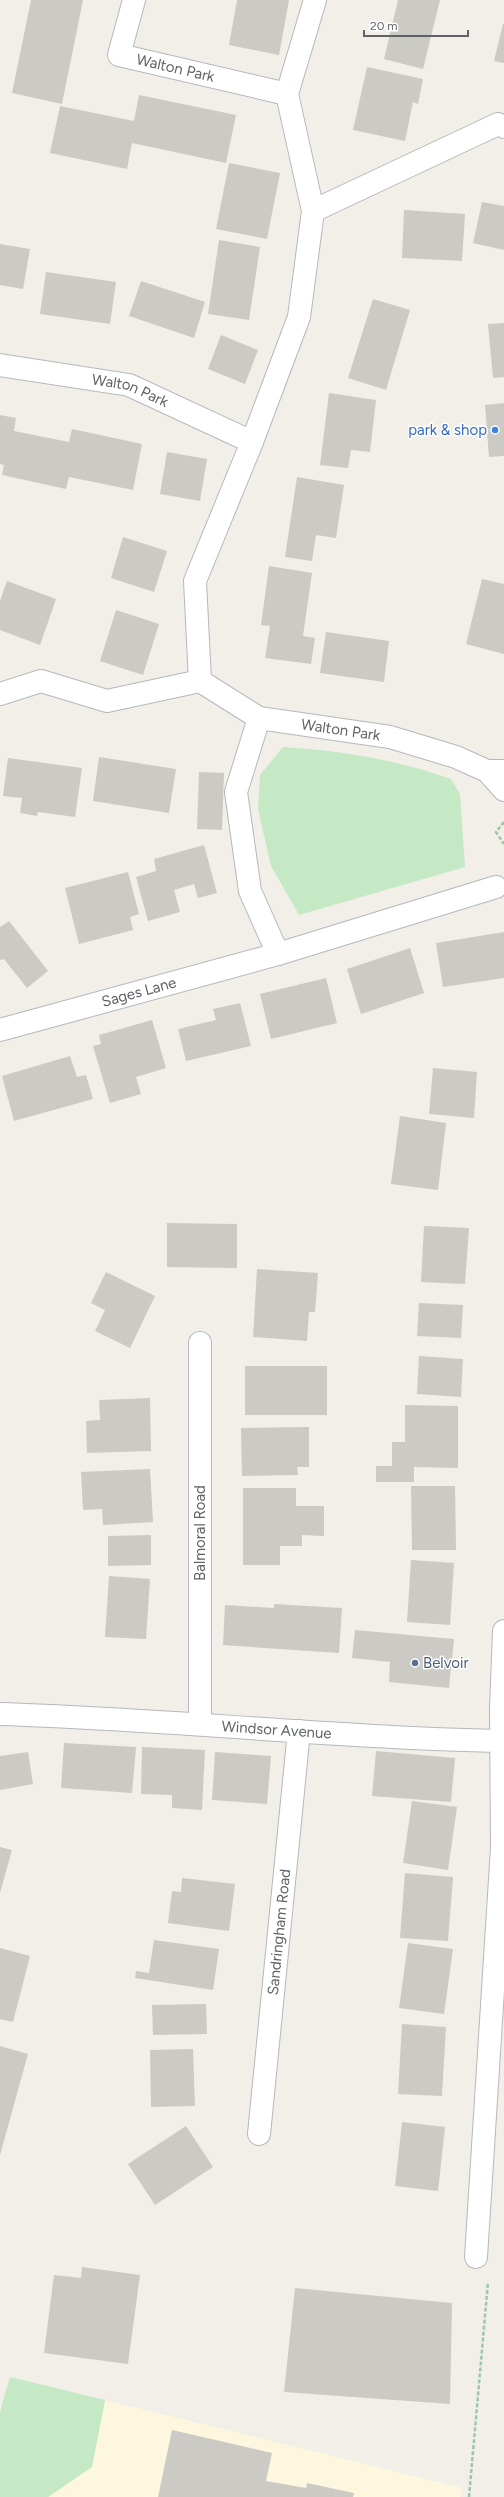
<svg xmlns="http://www.w3.org/2000/svg" width="504" height="2497" font-family="Figtree,sans-serif">
  <rect width="100%" height="100%" fill="#f1efe8"/>
  <polygon fill="#fef7e0" points="105,2400 462,2488 460,2497 48,2497 92,2467"/>
  <g fill="#c5e8c5">
    <path d="M283 747C343 751 394 759 451 779L460 794 465 867 299 915 271 866 258 809 260 775Z"/>
    <polygon points="10,2377 105,2400 92,2467 48,2497 0,2497 0,2412"/>
  </g>
  <g fill="#cccac5">
    <polygon points="31,0 83,0 62,104 12,93"/>
    <polygon points="237,0 289,0 279,55 229,45"/>
    <polygon points="398,0 440,0 423,69 384,59"/>
    <polygon points="503,24 504,24 504,63 494,61"/>
    <polygon points="367,67 423,79 418,104 413,102 405,141 353,130"/>
    <polygon points="139,95 236,115 226,163 132,143 127,169 50,153 60,106 134,121"/>
    <polygon points="229,163 280,173 267,239 216,229"/>
    <polygon points="482,202 504,206 504,250 473,243"/>
    <polygon points="404,210 465,214 462,261 402,258"/>
    <polygon points="219,240 260,247 249,320 208,314"/>
    <polygon points="0,244 30,249 23,289 0,285"/>
    <polygon points="46,272 116,282 110,324 40,314"/>
    <polygon points="141,281 205,302 194,338 129,316"/>
    <polygon points="373,299 410,310 386,390 348,378"/>
    <polygon points="504,323 504,377 493,378 488,324"/>
    <polygon points="221,335 258,350 245,384 208,369"/>
    <polygon points="329,393 376,400 370,452 351,450 348,468 320,465"/>
    <polygon points="504,403 504,456 489,457 485,405"/>
    <polygon points="0,415 16,418 14,431 69,442 72,429 142,444 133,490 69,477 66,489 2,475 4,465 0,464"/>
    <polygon points="167,452 207,459 200,501 160,494"/>
    <polygon points="297,477 344,485 336,538 316,535 312,561 285,557"/>
    <polygon points="123,537 167,551 154,592 111,578"/>
    <polygon points="269,566 312,573 303,636 315,638 311,664 265,658 270,626 261,625"/>
    <polygon points="482,579 504,584 504,654 466,644"/>
    <polygon points="7,581 56,599 40,645 0,630 0,601"/>
    <polygon points="116,610 159,624 143,675 100,661"/>
    <polygon points="326,632 389,641 384,682 320,673"/>
    <polygon points="99,757 176,769 169,813 93,801"/>
    <polygon points="8,758 82,768 75,817 38,812 37,816 20,813 22,798 3,796"/>
    <polygon points="199,772 224,773 222,830 197,829"/>
    <polygon points="204,845 217,893 198,898 194,884 174,890 180,912 148,921 136,877 156,871 154,859"/>
    <polygon points="128,872 139,914 130,917 133,930 79,944 65,888"/>
    <polygon points="9,921 48,971 27,988 4,959 0,960 0,927"/>
    <polygon points="504,932 504,978 443,987 436,943"/>
    <polygon points="410,948 424,993 361,1014 347,969"/>
    <polygon points="326,978 337,1023 271,1039 260,994"/>
    <polygon points="240,1003 251,1046 186,1061 178,1029 216,1020 213,1009"/>
    <polygon points="152,1020 166,1068 136,1077 141,1094 110,1103 93,1046 101,1044 99,1035"/>
    <polygon points="70,1056 77,1077 86,1075 93,1099 14,1121 2,1076"/>
    <polygon points="433,1068 477,1072 474,1118 429,1114"/>
    <polygon points="400,1116 446,1123 438,1190 391,1184"/>
    <polygon points="167,1223 237,1224 237,1268 167,1267"/>
    <polygon points="424,1226 469,1228 465,1284 421,1282"/>
    <polygon points="257,1269 318,1273 315,1312 309,1312 307,1341 253,1337"/>
    <polygon points="106,1272 155,1296 130,1348 95,1331 105,1310 91,1303"/>
    <polygon points="419,1303 463,1305 461,1338 417,1336"/>
    <polygon points="419,1356 463,1359 461,1397 417,1394"/>
    <rect x="245" y="1366" width="82" height="49"/>
    <polygon points="150,1398 151,1451 87,1453 86,1421 100,1420 99,1400"/>
    <polygon points="405,1405 458,1406 458,1468 414,1467 414,1482 376,1482 376,1466 392,1466 392,1442 405,1442"/>
    <polygon points="309,1427 309,1467 297,1467 298,1475 242,1476 241,1428"/>
    <polygon points="150,1469 153,1522 103,1525 102,1509 83,1510 81,1472"/>
    <polygon points="411,1486 455,1486 456,1550 412,1550"/>
    <polygon points="243,1488 296,1488 296,1506 324,1506 324,1536 302,1535 302,1546 280,1546 280,1565 243,1565"/>
    <polygon points="151,1535 151,1565 108,1566 108,1536"/>
    <polygon points="411,1560 454,1563 450,1625 407,1622"/>
    <polygon points="109,1576 150,1579 146,1639 105,1637"/>
    <polygon points="274,1604 342,1608 339,1653 223,1645 225,1605 274,1608"/>
    <polygon points="355,1630 454,1639 449,1688 389,1682 390,1662 352,1658"/>
    <polygon points="64,1743 136,1747 132,1793 61,1788"/>
    <polygon points="142,1747 205,1750 202,1810 172,1808 172,1795 141,1794"/>
    <polygon points="376,1751 455,1758 451,1802 372,1796"/>
    <polygon points="28,1752 33,1784 0,1790 0,1756"/>
    <polygon points="215,1752 271,1756 267,1804 212,1800"/>
    <polygon points="412,1801 457,1807 448,1870 403,1863"/>
    <polygon points="0,1847 12,1850 0,1893"/>
    <polygon points="405,1873 453,1877 448,1941 400,1938"/>
    <polygon points="182,1878 235,1884 229,1931 168,1923 172,1891 181,1892"/>
    <polygon points="154,1940 219,1949 213,1990 135,1978 136,1971 149,1973"/>
    <polygon points="408,1943 453,1949 444,2014 399,2008"/>
    <polygon points="0,1948 30,1956 13,2022 0,2019"/>
    <polygon points="206,2004 207,2034 153,2035 152,2005"/>
    <polygon points="402,2024 446,2027 442,2096 398,2094"/>
    <polygon points="0,2046 28,2054 0,2155"/>
    <polygon points="193,2049 195,2106 151,2107 150,2050"/>
    <polygon points="402,2122 445,2127 438,2191 395,2186"/>
    <polygon points="186,2126 213,2167 155,2205 128,2164"/>
    <polygon points="82,2267 140,2275 128,2364 44,2353 54,2275 81,2278"/>
    <polygon points="295,2288 452,2303 450,2404 284,2392"/>
    <polygon points="172,2430 272,2453 266,2481 306,2488 307,2483 354,2493 353,2497 158,2497"/>
  </g>
  <g fill="none" stroke-linecap="round" stroke-linejoin="round">
    <defs>
      <g id="minor">
        <path id="s1" d="M134 0 119 55 287 94"/>
        <path id="s2" d="M315 0 287 94 313 211 299 317 252 442 195 581 200 681 259 718 390 737 456 757 487 771H504"/>
        <polyline points="313,211 498,124 504,127"/>
        <path id="s3" d="M0 365 129 385 252 442"/>
        <polyline points="0,694 41,681 107,701 200,681"/>
        <polyline points="259,718 236,792 250,891 278,954"/>
        <polyline points="487,771 504,790"/>
        <path id="s4" d="M0 1030 278 954 496 887"/>
        <polyline points="200,1343 200,1723"/>
        <path id="s5" d="M0 1714C168 1719 336 1738 504 1741"/>
        <path id="s6" d="M259 2134 299 1731"/>
        <polyline points="476,2257 502,1848 501,1709 504,1631"/>
      </g>
    </defs>
    <use href="#minor" stroke="#b5b8bc" stroke-width="24"/>
    <g stroke="#9cc7a9" stroke-width="2.5" stroke-dasharray="4 2" stroke-linecap="butt">
      <polyline points="504,822 496,832 504,844"/>
      <polyline points="469,2497 488,2282"/>
    </g>
    <use href="#minor" stroke="#fff" stroke-width="22"/>
  </g>
  <circle fill="#3f7fe0" stroke="#fff" stroke-width="1.5" cx="495" cy="430" r="4"/>
  <circle fill="#5c6f8a" stroke="#fff" stroke-width="1.5" cx="415" cy="1663" r="4"/>
  <g text-anchor="middle" stroke-width="3" stroke-linejoin="round" paint-order="stroke">
    <g font-size="15" fill="#5f6368" stroke="#fff">
      <text dy="5" stroke="none"><textPath href="#s1" startOffset="115">Walton Park</textPath></text>
      <text dy="5" stroke="none"><textPath href="#s3" startOffset="133">Walton Park</textPath></text>
      <text dy="5" stroke="none"><textPath href="#s2" startOffset="861">Walton Park</textPath></text>
      <text dy="5" stroke="none"><textPath href="#s4" startOffset="144">Sages Lane</textPath></text>
      <text transform="translate(200 1533) rotate(-90)" y="5">Balmoral Road</text>
      <text dy="5" stroke="none"><textPath href="#s5" startOffset="277">Windsor Avenue</textPath></text>
      <text dy="5" stroke="none"><textPath href="#s6" startOffset="203">Sandringham Road</textPath></text>
    </g>
    <g font-size="15" fill="#366cbe" stroke="#fff" text-anchor="end">
      <text x="487" y="435">park &amp; shop</text>
    </g>
    <g font-size="15" fill="#4e5e75" stroke="#fff" text-anchor="start">
      <text x="423" y="1668">Belvoir</text>
    </g>
  </g>
  <path d="M364 30v6h104v-6" fill="none" stroke="#5f6368" stroke-width="2"/>
  <text x="370" y="30" font-size="12" fill="#5f6368" stroke="#ffffff" stroke-width="3" paint-order="stroke">20 m</text>
</svg>
